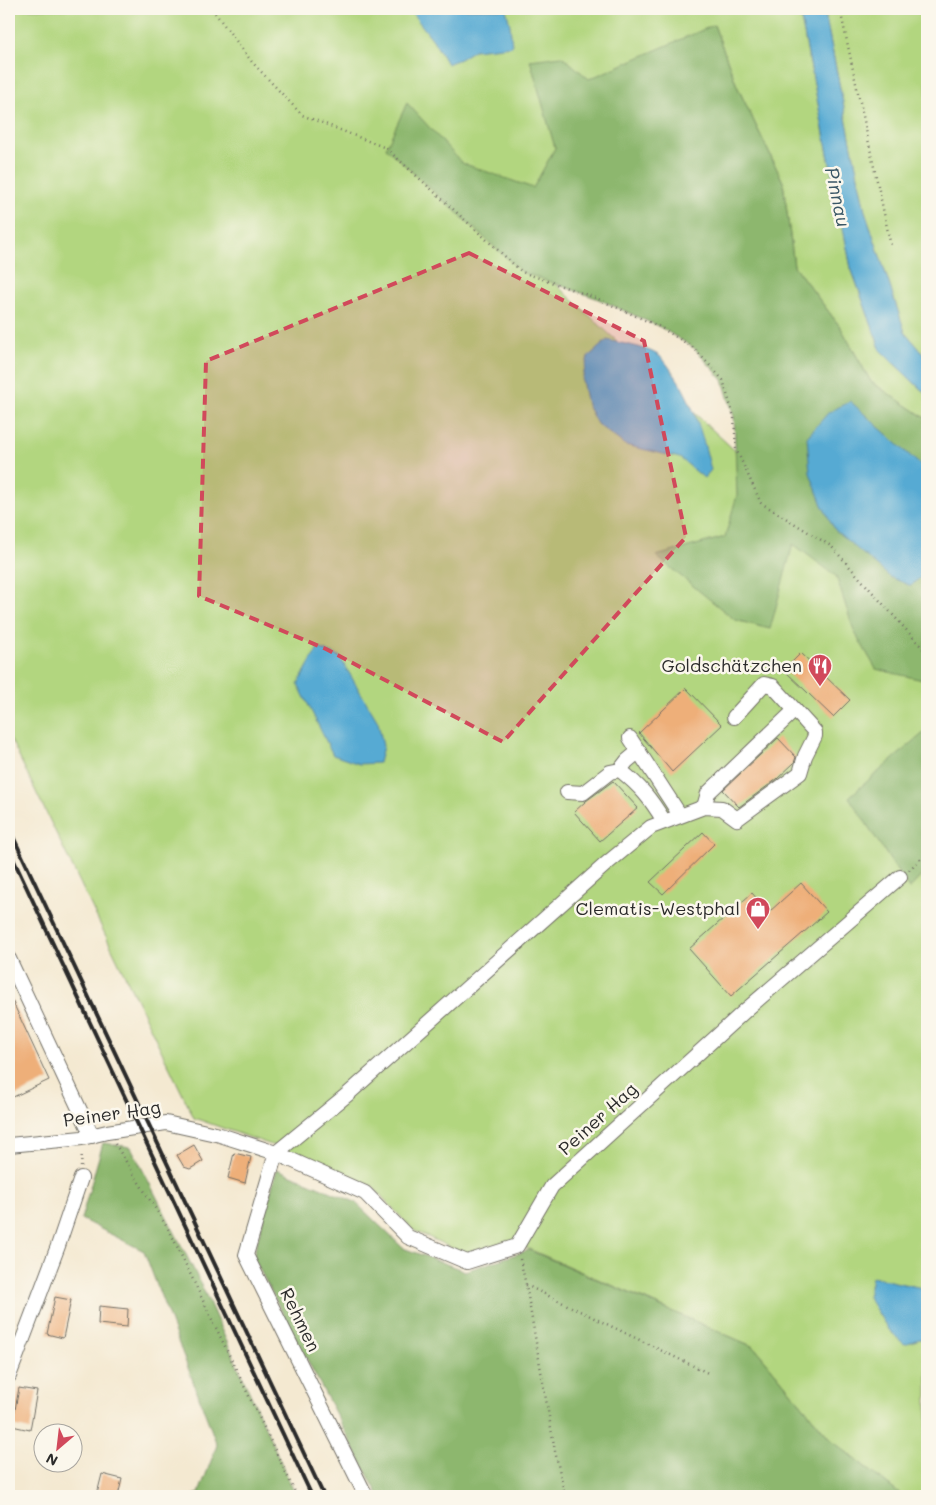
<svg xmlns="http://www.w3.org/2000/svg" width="936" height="1505" font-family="Mali,sans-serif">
  <rect width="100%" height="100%" fill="#fbf7ec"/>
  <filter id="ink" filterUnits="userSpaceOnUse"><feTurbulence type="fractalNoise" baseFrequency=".02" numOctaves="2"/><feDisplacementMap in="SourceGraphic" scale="10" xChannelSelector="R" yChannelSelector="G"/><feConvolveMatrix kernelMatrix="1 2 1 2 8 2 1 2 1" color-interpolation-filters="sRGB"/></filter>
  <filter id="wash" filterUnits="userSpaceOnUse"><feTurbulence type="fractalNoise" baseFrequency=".0096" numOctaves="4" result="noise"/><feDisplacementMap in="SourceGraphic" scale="20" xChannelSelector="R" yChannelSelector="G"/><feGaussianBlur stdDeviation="1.12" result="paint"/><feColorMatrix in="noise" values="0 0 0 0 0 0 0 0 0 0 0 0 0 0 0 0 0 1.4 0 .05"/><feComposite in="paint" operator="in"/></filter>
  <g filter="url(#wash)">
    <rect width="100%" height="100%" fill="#f4e9d1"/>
    <g fill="#b2d67f" stroke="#6e8055">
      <polygon points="9,9 799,9 851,268 881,351 927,395 927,419 871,382 841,328 794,266 783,182 737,86 714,25 507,239 927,629 927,1496 902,1496 831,1440 754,1347 508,1240 465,1254 413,1230 372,1186 283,1149 194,1118 9,736"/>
      <polygon points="824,9 927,9 927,358 905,332 865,211"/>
    </g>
    <g fill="#8db76e" stroke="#5c714c">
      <polygon points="714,25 737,86 783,182 794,266 841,328 871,382 927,419 927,681 876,669 854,631 836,576 793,544 770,629 735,620 656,556 725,537 737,495 734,417 723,380 694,348 660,327 596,298 522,272 386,148 407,103 462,163 533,188 555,148 530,60 562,56 589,79"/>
      <polygon points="927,730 927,870 909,889 849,797"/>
      <polygon points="103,1143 131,1147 200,1282 296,1496 192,1496 199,1493 217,1445 144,1251 81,1219"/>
      <polygon points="277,1169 355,1202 403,1248 465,1271 529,1250 754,1347 831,1440 902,1496 379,1496 253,1257"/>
    </g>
    <g fill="#57aad3" stroke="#416a7f">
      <polygon points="409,9 506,9 510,25 512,46 474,50 460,59 447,64 433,40"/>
      <polygon points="799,9 824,9 865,211 905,332 927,358 927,395 881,351 851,268"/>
      <path d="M607 340C624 344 643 346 658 355 663 358 666 363 669 367 692 397 702 433 711 470L704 478 680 458 625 445 597 424 587 405 582 380 588 357Z"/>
      <polygon points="850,401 927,471 927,571 911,586 890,577 835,530 822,505 810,473 807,437 828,413"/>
      <polygon points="318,648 339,656 378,722 383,746 379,763 359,764 333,755 298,684"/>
      <polygon points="872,1277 927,1289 927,1341 920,1339 904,1344 888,1329 868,1297"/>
    </g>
    <g id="blocks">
      <g fill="#eeaf79">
        <polygon points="801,653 850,700 833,717 784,670"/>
        <polygon points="686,688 722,725 672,772 639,733"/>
        <polygon points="778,738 796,757 794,763 777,779 739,807 723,790"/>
        <polygon points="613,781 638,808 600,841 574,812 586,801"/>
        <polygon points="703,832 714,844 663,894 650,882"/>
        <polygon points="801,883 827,912 731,996 689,949 752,893 769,912"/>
        <polygon points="9,994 49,1080 9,1099"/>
        <polygon points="194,1145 203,1161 190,1169 184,1167 177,1155"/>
        <polygon points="234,1153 251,1157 245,1183 228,1178"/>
        <polygon points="55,1297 71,1300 63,1338 47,1334"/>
        <polygon points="99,1306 128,1309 127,1327 98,1324"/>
        <polygon points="19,1388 37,1391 30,1430 12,1426"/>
        <polygon points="102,1474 122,1479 118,1496 97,1494"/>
      </g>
    </g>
  </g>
  <g filter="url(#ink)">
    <use href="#blocks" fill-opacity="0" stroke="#716e65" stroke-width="1"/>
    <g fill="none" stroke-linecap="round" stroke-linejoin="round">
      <defs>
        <g id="minor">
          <polyline points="630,738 680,815"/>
          <polyline points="620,770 627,761 639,751"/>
          <path d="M567 792 583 793 610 772 620 770C641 787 650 798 664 821"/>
          <polyline points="704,807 708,793 795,710"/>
          <polyline points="9,959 92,1136"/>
          <polyline points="9,1145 82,1138 107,1132 166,1123 220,1135 276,1153 365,1193 408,1237 467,1262 517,1246 552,1186 747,1009 900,877"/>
          <polyline points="276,1153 348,1094 606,864 651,827 704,807 722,808 737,819 800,773 805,756 815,736 815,732 773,686 764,684 734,717"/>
          <polyline points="276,1153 246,1255 366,1496"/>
          <polyline points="9,1376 58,1246 81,1178"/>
        </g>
      </defs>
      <use href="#minor" stroke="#716e65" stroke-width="16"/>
      <g stroke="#716e65" stroke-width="2.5" stroke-dasharray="1 4" stroke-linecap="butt">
        <polyline points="212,9 252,62 302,115 386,148 522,272 596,298 660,327 694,348 723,380 734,417 736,449 761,503 831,546 927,653"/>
        <polyline points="840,9 891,246"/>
        <polyline points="909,870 927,853"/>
        <polyline points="115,1144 170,1232 297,1496"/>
        <polyline points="81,1167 82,1152"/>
        <polyline points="520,1259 526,1285 555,1451 565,1496"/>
        <polyline points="526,1285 710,1374"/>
      </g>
      <use href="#minor" stroke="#fff" stroke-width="14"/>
      <g stroke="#2b2b2b" stroke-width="4">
        <polyline points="9,828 324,1496"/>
        <polyline points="9,850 312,1496"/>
      </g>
    </g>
  </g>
  <path fill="#d1495b" fill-opacity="0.2" stroke="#d1495b" stroke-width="4" stroke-dasharray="10 6" stroke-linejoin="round" d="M469 253 644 341 686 537 503 742 326 649 199 596 206 361Z"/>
  <defs>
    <symbol id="restaurant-pin" viewBox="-11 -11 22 30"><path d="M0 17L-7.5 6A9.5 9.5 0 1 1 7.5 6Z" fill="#d1495b" stroke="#fbf7ec"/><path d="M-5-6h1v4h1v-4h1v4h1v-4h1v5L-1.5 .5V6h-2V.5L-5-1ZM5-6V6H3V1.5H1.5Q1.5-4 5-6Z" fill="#fff"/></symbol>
    <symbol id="shop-pin" viewBox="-11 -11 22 30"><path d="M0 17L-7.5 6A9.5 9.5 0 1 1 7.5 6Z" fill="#d1495b" stroke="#fbf7ec"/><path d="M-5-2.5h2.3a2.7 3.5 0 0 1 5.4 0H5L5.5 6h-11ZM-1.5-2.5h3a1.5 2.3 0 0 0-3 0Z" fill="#fff"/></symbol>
  </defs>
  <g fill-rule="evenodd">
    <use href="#restaurant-pin" x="806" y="652" width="28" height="38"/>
    <use href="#shop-pin" x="744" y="895" width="28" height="38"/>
  </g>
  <g text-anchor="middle" stroke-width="5" stroke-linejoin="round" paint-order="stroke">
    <g font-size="18" fill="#2b2b2b" stroke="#fbf7ec" text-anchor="end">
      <text x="802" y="672">Goldschätzchen</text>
      <text x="740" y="915">Clematis-Westphal</text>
    </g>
    <g font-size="18" fill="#2b2b2b" stroke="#fbf7ec">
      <text transform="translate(112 1114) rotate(-8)" y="6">Peiner Hag</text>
      <text transform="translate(598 1119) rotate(-42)" y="6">Peiner Hag</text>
      <text transform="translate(300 1320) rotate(64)" y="6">Rehmen</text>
    </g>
    <g font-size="19" font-style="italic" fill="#3a5766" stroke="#fbf7ec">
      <text transform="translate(838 197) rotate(78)" y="7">Pinnau</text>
    </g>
  </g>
  <rect width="936" height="1505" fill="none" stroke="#fbf7ec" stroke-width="30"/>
  <g transform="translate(58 1448) rotate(208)"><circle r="24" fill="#fbf7ec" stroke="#a8a59f"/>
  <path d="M0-4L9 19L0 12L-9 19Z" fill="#d1495b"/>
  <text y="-8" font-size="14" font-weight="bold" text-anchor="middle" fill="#2b2b2b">N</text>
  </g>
</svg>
